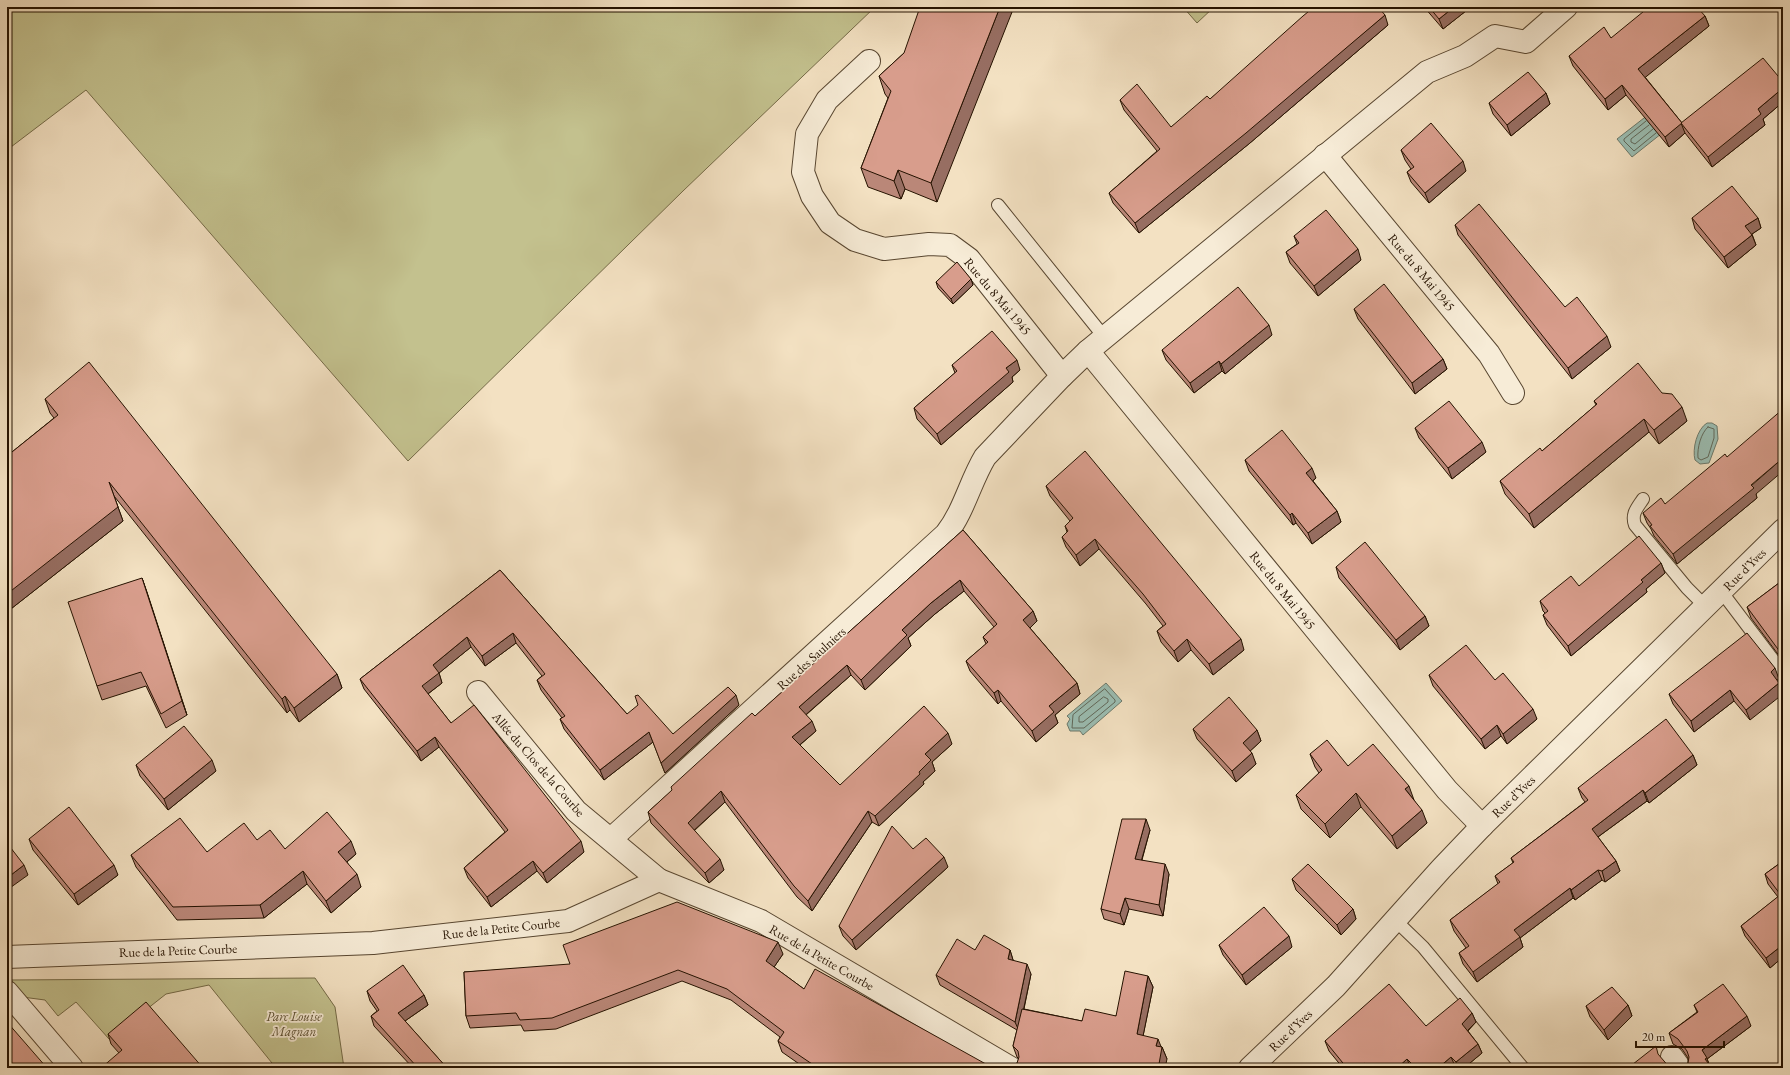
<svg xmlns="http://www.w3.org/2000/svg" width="1790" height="1075" font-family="'EB Garamond',serif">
  <rect width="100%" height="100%" fill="#f3e1c2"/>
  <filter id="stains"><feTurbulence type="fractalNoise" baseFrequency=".005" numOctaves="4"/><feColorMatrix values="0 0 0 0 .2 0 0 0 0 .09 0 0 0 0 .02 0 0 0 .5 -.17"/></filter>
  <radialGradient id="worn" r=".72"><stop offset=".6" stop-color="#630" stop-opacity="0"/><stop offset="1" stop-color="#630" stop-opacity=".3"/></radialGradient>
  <g fill="#c3c18e" stroke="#746a47">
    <polygon points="7,7 875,7 683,191 408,461 86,90 7,150"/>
    <polygon points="1183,7 1214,7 1197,23"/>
    <polygon points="315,978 335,1007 344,1068 276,1068 209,985 166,994 109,1039 76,1002 58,1016 45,1000 7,995 7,980"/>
  </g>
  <g fill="#9bbeb3" stroke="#6c796b">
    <polygon points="1662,104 1676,122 1632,157 1617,139"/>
    <path d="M1707 423H1712L1717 426 1718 439 1709 463 1700 464 1695 460C1692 449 1697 429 1707 423Z"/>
    <polygon points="1106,683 1122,701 1083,735 1080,731 1070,731 1067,724 1070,719 1067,716"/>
  </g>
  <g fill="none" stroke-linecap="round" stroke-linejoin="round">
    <g stroke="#60685a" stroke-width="1">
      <polyline points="1646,121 1624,139 1624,141 1634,151 1656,133"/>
      <polyline points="1649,125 1631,139 1631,142 1635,144 1653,129"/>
      <path d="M1708 427 1714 429V438L1708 457 1701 460 1698 458C1697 448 1701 433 1708 427Z"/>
      <polygon points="1105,689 1115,700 1115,702 1084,728 1072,728 1073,715"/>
      <polygon points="1104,697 1108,699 1108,702 1083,722 1079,722 1079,717"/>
    </g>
    <defs>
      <g id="service">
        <polyline points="998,205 1105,338"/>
        <path d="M1643 499C1637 508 1631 514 1635 525L1687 588 1706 607"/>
        <polyline points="1721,591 1783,673"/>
        <polyline points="1395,920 1423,947 1523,1068"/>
      </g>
      <g id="minor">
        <polyline points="869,61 827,100 807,134 803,172 812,196 830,223 855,240 884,249 929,244 950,245 969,259 1062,376 1088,351 1447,790 1482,826"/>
        <polyline points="1325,155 1489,354 1513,393"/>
        <polyline points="1088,351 1427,72 1465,56 1495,36 1526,42 1566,7"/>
        <polyline points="478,692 576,811 659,880"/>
        <path d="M611 839 946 534C964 511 970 482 985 457L1062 376"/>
        <polyline points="7,992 72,1068"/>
        <polyline points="1672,1057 1680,1068"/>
      </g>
      <g id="tertiary">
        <polyline points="7,957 373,943 568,921 659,880 761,921 1011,1068"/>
        <polyline points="1250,1068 1336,986 1441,869 1482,826 1783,530"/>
      </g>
    </defs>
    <use href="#service" stroke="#584630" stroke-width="14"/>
    <use href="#minor" stroke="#584630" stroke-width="24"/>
    <use href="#tertiary" stroke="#584630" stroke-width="24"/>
    <use href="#service" stroke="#f7ecd7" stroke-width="12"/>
    <use href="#minor" stroke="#f7ecd7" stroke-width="22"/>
    <use href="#tertiary" stroke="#f7ecd7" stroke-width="22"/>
  </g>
  <g fill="#ba8778" stroke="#251200">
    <polygon points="1424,7 1471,7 1443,29"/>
    <polygon points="1319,12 1388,25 1250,143 1139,233 1113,203 1109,193 1157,151 1124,110 1120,100 1171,127 1210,99"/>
    <polygon points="1705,16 1709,26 1645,77 1682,123 1783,82 1783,102 1763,119 1765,125 1712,167 1685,133 1669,147 1626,95 1608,110 1573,66 1569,56 1611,38"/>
    <polygon points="904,53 937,202 905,189 901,199 868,187 861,168 888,98 885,94 879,76"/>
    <polygon points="1546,93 1550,104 1511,136 1493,114 1489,103"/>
    <polygon points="1401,150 1466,171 1429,203 1411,182 1407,172 1411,169 1405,160"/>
    <polygon points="1692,218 1758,218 1761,228 1752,234 1756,245 1728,268 1695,229"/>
    <polygon points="1455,225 1611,347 1572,379 1458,235"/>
    <polygon points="1294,236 1361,260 1318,296 1290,263 1286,252 1297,244"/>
    <polygon points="971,279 973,285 953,304 938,288 936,282"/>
    <polygon points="1354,309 1443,359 1447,369 1415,394 1358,319"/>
    <polygon points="1272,335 1225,374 1222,371 1194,393 1166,360 1162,350"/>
    <polygon points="952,365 1020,370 1012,377 1013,382 941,445 917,419 914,408 955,373"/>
    <polygon points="1662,393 1687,421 1659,444 1649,432 1534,528 1505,494 1500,481 1542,451 1596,405 1594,401"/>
    <polygon points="45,399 337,674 342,688 299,722 290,710 287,713 114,496 123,521 7,612 7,456 54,418 50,413"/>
    <polygon points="1415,428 1486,452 1452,479 1419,438"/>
    <polygon points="1245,460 1316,478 1313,481 1337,511 1341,522 1312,544 1296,523 1293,525 1249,471"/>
    <polygon points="1046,486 1244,650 1213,675 1191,650 1178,662 1161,642 1157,631 1163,626 1146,604 1099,549 1080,566 1066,547 1062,537 1067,532 1065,526 1070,521 1050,496"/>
    <polygon points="1756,494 1757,498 1677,564 1654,536 1651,529 1647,523 1643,513 1665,504"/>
    <polygon points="963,530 1033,611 1037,621 1030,628 1077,683 1080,694 1055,715 1058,723 1036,742 1001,701 998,704 970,671 966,661 986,644 983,637 994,627 964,591 935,614 908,638 911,646 865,690 851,675 806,715 816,731 800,745 840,785 952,744 932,762 935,771 923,782 924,784 879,826 872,822 812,911 797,897 725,802 694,831 724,870 709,883 651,823 648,812"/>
    <polygon points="1661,563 1665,573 1646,589 1647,592 1571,656 1547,625 1543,615 1545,613 1543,611 1540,601 1579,586"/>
    <polygon points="1336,567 1425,616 1429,626 1400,650 1339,578"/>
    <polygon points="500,570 627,714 673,734 739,705 665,773 653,742 604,780 564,729 560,719 562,718 541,690 537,680 542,676 516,643 485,666 471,647 439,673 442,683 428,694 451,723 584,852 547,883 537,871 491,907 468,878 464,868 505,832 439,747 421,761 364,689 360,679"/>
    <polygon points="142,578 187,715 166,728 146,686 102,700 97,686"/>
    <polygon points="1783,580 1783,661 1751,618 1747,607"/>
    <polygon points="1429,675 1537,719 1507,744 1501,736 1485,749 1433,686"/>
    <polygon points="1779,679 1777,680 1750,720 1734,701 1694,732 1673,704 1669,694"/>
    <polygon points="1193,729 1257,730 1261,741 1250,751 1256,764 1236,782 1197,739"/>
    <polygon points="1310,754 1348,766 1414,800 1427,823 1397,849 1361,807 1330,838 1301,809 1296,795 1319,773 1315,767"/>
    <polygon points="1693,755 1697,765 1649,803 1647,801 1598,837 1616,861 1620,871 1605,882 1602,880 1575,900 1573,898 1520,938 1523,947 1477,982 1463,964 1459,953 1466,948 1454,931 1450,920 1498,884 1495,876 1513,863 1511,858 1585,802 1582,798 1578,788"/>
    <polygon points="136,765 216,771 168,810 140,776"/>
    <polygon points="1150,830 1142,860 1169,874 1163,916 1129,909 1124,925 1104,919 1101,909"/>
    <polygon points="29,839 118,875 78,905 33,850"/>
    <polygon points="257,840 285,849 356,854 347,862 361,887 331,913 307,884 264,918 177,920 136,867 131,855 207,852"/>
    <polygon points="913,849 948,867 856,950 843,936 839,926"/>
    <polygon points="1783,861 1783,957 1770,968 1745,936 1741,926 1778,897 1768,884 1765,874"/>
    <polygon points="1292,879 1353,909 1356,919 1341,935 1296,890"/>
    <polygon points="1219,945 1292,947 1246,985 1223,955"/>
    <polygon points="975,950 1010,950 1013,960 1031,974 1024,1009 1082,1021 1116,1016 1148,976 1153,987 1143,1036 1162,1047 1167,1059 1013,1067 1017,1063 1019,1059 1017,1057 1013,1046 1017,1030 940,985 936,975"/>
    <polygon points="783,954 774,967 804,989 993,1068 805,1068 782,1052 778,1041 780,1037 731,1000 682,981 556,1029 524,1031 521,1025 470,1028 466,1016 464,972"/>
    <polygon points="367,991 424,995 428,1005 405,1021 447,1068 413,1068 374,1026 371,1016 377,1011 370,1001"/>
    <polygon points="1628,1005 1632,1016 1608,1040 1590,1017 1586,1006"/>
    <polygon points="1694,1005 1751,1026 1707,1059 1710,1066 1688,1063 1688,1058 1682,1049 1673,1044 1669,1033 1697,1012"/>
    <polygon points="1472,1013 1476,1022 1468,1031 1478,1044 1482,1053 1464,1068 1456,1068 1455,1066 1453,1068 1343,1068 1329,1051 1325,1041 1426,1026"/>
    <polygon points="108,1034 203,1068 119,1053 111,1044"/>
  </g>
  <g fill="#976e62" stroke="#251200">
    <polygon points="1000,7 1014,7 937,202 931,183"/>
    <polygon points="1454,7 1471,7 1443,29 1439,19"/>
    <polygon points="1385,15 1388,25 1250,143 1139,233 1135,223"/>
    <polygon points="1705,16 1709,26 1642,80 1638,69"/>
    <polygon points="1622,85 1626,95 1608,110 1605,99"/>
    <polygon points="1783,88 1783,102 1763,119 1765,125 1712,167 1708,157 1758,109"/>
    <polygon points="1546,93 1550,104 1511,136 1507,125"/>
    <polygon points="1681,123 1685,133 1669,147 1665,137"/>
    <polygon points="1463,161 1466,171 1429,203 1425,193"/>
    <polygon points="898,170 905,189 901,199 894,181"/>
    <polygon points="1758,218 1761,228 1749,236 1745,226"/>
    <polygon points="1752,235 1756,245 1728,268 1724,257"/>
    <polygon points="1358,249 1361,260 1318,296 1314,286"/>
    <polygon points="971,279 973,285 953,304 951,299"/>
    <polygon points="1269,325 1272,335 1225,374 1221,364"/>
    <polygon points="1607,336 1611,347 1572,379 1568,368"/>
    <polygon points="1443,359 1447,369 1415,394 1412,383"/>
    <polygon points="1017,360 1020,370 1012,377 1013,382 941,445 937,434 1006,368"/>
    <polygon points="1219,361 1222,371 1194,393 1190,383"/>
    <polygon points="1682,407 1687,421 1659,444 1654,430"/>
    <polygon points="1644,419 1649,432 1534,528 1529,514"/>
    <polygon points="1482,442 1486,452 1452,479 1448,468"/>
    <polygon points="1783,458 1783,471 1756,494 1757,498 1677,564 1673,554"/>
    <polygon points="1312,468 1316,478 1310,483 1306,473"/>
    <polygon points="109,482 123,521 7,612 7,594"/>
    <polygon points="1337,511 1341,522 1312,544 1308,533"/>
    <polygon points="1292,513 1296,523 1293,525 1290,515"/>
    <polygon points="1095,539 1099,549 1080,566 1076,555"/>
    <polygon points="1661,563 1665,573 1646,589 1647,592 1571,656 1568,646 1641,580"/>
    <polygon points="142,578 147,592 187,715 182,701"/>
    <polygon points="960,580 964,591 935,614 908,638 911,646 865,690 861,680 902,630 931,603"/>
    <polygon points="1033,611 1037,621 1027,631 1023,620"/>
    <polygon points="1425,616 1429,626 1400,650 1396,640"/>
    <polygon points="513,633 516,643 485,666 482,656"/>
    <polygon points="467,637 471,647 439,673 442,683 425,696 422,686 433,665"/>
    <polygon points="1187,639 1191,650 1178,662 1174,651"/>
    <polygon points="1241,639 1244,650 1213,675 1209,664"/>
    <polygon points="847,665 851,675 802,718 799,707"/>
    <polygon points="1775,668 1779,679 1774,682 1771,672"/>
    <polygon points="337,674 342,688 299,722 294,708"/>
    <polygon points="1077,683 1080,694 1055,715 1058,723 1036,742 1032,731 1049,706"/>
    <polygon points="1779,683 1783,694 1750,720 1746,710"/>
    <polygon points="998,690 1001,701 998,704 994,693"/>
    <polygon points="1730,690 1734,701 1694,732 1691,721"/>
    <polygon points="736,695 739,705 665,773 661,763"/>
    <polygon points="285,696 290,710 287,713 282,699"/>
    <polygon points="1533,709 1537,719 1507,744 1503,734"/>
    <polygon points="812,721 816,731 796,748 792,737"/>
    <polygon points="1497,725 1501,736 1485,749 1481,739"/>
    <polygon points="1257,730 1261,741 1247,754 1243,743"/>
    <polygon points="649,732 653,742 604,780 600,770"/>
    <polygon points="948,733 952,744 932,762 935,771 923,782 924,784 879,826 875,816 919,772 925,754"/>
    <polygon points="435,737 439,747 421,761 417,751"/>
    <polygon points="1252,753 1256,764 1236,782 1232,771"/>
    <polygon points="1693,755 1697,765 1649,803 1645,793"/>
    <polygon points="212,760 216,771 168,810 164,799"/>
    <polygon points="1409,786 1414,800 1405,789"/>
    <polygon points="1643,790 1647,801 1595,839 1592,829"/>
    <polygon points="721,791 725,802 691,833 688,823"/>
    <polygon points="1356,793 1361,807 1330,838 1325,824"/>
    <polygon points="1422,810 1427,823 1397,849 1392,836"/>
    <polygon points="868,811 872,822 812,911 808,901"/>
    <polygon points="1146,819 1150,830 1139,869 1135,859"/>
    <polygon points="351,841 356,854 343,865 338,852"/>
    <polygon points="581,841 584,852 547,883 543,873"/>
    <polygon points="944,857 948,867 856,950 852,940"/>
    <polygon points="720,859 724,870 709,883 705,873"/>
    <polygon points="533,861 537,871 491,907 487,897"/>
    <polygon points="1616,861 1620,871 1605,882 1602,871"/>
    <polygon points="1165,864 1169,874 1163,916 1159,905"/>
    <polygon points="24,865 28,875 7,890 7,878"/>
    <polygon points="114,865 118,875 78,905 74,894"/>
    <polygon points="1598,870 1602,880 1575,900 1571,890"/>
    <polygon points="303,871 307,884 264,918 260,905"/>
    <polygon points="357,874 361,887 331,913 326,901"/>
    <polygon points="1570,888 1573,898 1520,938 1523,947 1477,982 1473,972 1514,930"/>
    <polygon points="1125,898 1129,909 1124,925 1120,914"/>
    <polygon points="1353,909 1356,919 1341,935 1337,925"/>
    <polygon points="1289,936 1292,947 1246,985 1242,975"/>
    <polygon points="778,942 783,954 770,973 766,961"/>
    <polygon points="1780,947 1783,957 1770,968 1766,958"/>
    <polygon points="1010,950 1013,960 1011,969 1008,959"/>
    <polygon points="1027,964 1031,974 1019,1031 1015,1022"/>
    <polygon points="1148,976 1153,987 1141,1046 1137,1034"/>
    <polygon points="424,995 428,1005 402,1023 398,1013"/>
    <polygon points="1628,1005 1632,1016 1608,1040 1604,1030"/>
    <polygon points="1472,1013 1476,1022 1465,1033 1462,1024"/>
    <polygon points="1747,1016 1751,1026 1707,1059 1711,1068 1708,1068 1702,1050"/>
    <polygon points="1158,1039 1162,1049 1162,1047 1167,1059 1165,1068 1161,1068 1159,1064 1156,1046"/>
    <polygon points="1478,1044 1482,1053 1464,1068 1458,1068 1456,1062"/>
    <polygon points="1451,1057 1455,1066 1453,1068 1438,1068"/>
    <polygon points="1407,1059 1411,1068 1397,1068"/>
    <polygon points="1365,1063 1367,1068 1359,1068"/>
  </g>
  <g fill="#d89d8c" stroke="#251200">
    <polygon points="920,7 1000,7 931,183 898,170 894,181 861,168 891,91 879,76 904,53"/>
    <polygon points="1314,7 1315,7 1319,12 1324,7 1378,7 1385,15 1246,133 1135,223 1109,193 1160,149 1120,100 1137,84 1171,127 1207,96 1210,99 1303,16"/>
    <polygon points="1429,7 1454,7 1439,19"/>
    <polygon points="1649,7 1697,7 1705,16 1638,69 1682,123 1665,137 1622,85 1605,99 1569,56 1604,27 1611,38"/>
    <polygon points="1763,58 1783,82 1783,88 1758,109 1761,114 1708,157 1681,123"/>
    <polygon points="1528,72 1546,93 1507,125 1489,103"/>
    <polygon points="1431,123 1463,161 1425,193 1407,172 1414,167 1401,150"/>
    <polygon points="1732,186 1758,218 1745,226 1752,235 1724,257 1692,218"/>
    <polygon points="1479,204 1565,307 1577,297 1607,336 1568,368 1455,225"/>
    <polygon points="1326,210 1358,249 1314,286 1286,252 1299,243 1294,236"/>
    <polygon points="957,262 971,279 951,299 936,282"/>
    <polygon points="1384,284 1443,359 1412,383 1354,309"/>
    <polygon points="1238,287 1269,325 1221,364 1219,361 1190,383 1162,350"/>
    <polygon points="992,331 1017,360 1006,368 1009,372 937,434 914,408 957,371 952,365"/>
    <polygon points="89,362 337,674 294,708 285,696 282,699 109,482 118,507 7,594 7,456 58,415 45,399"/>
    <polygon points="1638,363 1662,393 1672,394 1682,407 1654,430 1644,419 1529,514 1500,481 1540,448 1542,451 1597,404 1594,401"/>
    <polygon points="1449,401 1482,442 1448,468 1415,428"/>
    <polygon points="1783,409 1783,458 1751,485 1754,488 1673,554 1650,526 1652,525 1643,513 1661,498 1665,504 1725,454 1727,457"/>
    <polygon points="1282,430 1312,468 1306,473 1337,511 1308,533 1292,513 1290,515 1245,460"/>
    <polygon points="1085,451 1241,639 1209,664 1187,639 1174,651 1157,631 1166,624 1143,594 1095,539 1076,555 1062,537 1068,531 1065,526 1073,518 1046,486"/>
    <polygon points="963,530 1033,611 1023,620 1077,683 1049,706 1054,712 1032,731 998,690 994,693 966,661 988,642 983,637 997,624 960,580 931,603 902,630 907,635 861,680 847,665 799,707 812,721 792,737 840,785 924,706 948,733 925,754 931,760 919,772 920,774 875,816 868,811 808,901 794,886 721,791 688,823 720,859 705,873 648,812 672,790 671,787 752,713 755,716"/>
    <polygon points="1639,536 1661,563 1641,580 1643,582 1568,646 1543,615 1548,611 1540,601 1571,576 1579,586"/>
    <polygon points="1365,542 1425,616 1396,640 1336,567"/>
    <polygon points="500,570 627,714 638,705 635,696 638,695 673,734 728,687 736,695 661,763 649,732 600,770 560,719 565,716 537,680 545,674 513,633 482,656 467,637 433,665 439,673 422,686 451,723 474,705 581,841 543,873 533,861 487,897 464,868 508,830 435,737 417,751 360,679"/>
    <polygon points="142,578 182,701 161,714 141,672 97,686 68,602"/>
    <polygon points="1783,580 1783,656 1747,607"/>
    <polygon points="1747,633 1775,668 1771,672 1779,683 1746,710 1730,690 1691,721 1669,694"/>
    <polygon points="1466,645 1495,680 1503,673 1533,709 1503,734 1497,725 1481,739 1429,675"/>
    <polygon points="1229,697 1257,730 1243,743 1252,753 1232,771 1193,729"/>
    <polygon points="1666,719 1693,755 1645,793 1643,790 1592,829 1616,861 1602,871 1598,870 1571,890 1570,888 1514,930 1520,937 1473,972 1459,953 1469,946 1450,920 1500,882 1495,876 1514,862 1511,858 1588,800 1578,788"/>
    <polygon points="184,726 212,760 164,799 136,765"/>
    <polygon points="1327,740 1348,766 1373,744 1409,786 1405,789 1422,810 1392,836 1356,793 1325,824 1296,795 1322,770 1310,754"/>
    <polygon points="69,807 114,865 74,894 29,839"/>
    <polygon points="327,812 351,841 338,852 357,874 326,901 303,871 260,905 173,907 131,855 180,818 207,852 244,823 257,840 270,830 285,849"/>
    <polygon points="1122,819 1146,819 1135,859 1165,864 1159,905 1125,898 1120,914 1101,909"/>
    <polygon points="892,826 913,849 926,838 944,857 852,940 839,926"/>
    <polygon points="7,843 24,865 7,878"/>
    <polygon points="1783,861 1783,898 1765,874"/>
    <polygon points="1308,864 1353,909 1337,925 1292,879"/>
    <polygon points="1780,895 1783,899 1783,951 1780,947 1766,958 1741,926"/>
    <polygon points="677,902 778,942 766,961 804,989 815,969 993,1068 811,1068 815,1066 778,1041 784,1032 727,989 678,970 552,1018 520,1020 516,1013 466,1016 464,972 570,964 563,945"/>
    <polygon points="1264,907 1289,936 1242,975 1219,945"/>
    <polygon points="984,935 1010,950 1008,959 1027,964 1015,1022 936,975 957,939 975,950"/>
    <polygon points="403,965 424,995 398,1013 447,1068 418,1068 371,1016 379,1010 367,991"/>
    <polygon points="1125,971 1148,976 1137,1034 1158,1039 1156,1046 1162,1047 1159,1064 1163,1066 1163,1068 1010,1068 1013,1067 1017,1063 1019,1057 1018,1051 1013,1046 1022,1009 1082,1021 1085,1009 1116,1016"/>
    <polygon points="1389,984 1426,1026 1460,998 1472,1013 1462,1024 1478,1044 1456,1062 1451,1057 1438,1068 1416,1068 1407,1059 1397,1068 1369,1068 1365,1063 1359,1068 1347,1068 1325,1041"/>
    <polygon points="1723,984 1747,1016 1702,1050 1707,1058 1705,1059 1712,1068 1683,1068 1688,1063 1689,1057 1687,1051 1678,1039 1669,1033 1698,1012 1694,1005"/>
    <polygon points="1612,987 1628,1005 1604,1030 1586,1006"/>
    <polygon points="146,1002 203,1068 101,1068 122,1050 108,1034"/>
    <polygon points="7,1022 47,1068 7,1068"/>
    <polygon points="1656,1046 1658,1054 1670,1068 1628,1068"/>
    <polygon points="1609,1063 1614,1068 1603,1068"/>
  </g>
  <g text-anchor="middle" stroke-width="3.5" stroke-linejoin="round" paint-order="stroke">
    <g font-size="13" fill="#251200" stroke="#f7ecd7">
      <text transform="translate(1422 272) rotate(50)" y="5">Rue du 8 Mai 1945</text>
      <text transform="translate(998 296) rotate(50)" y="5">Rue du 8 Mai 1945</text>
      <text transform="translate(1744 569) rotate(-45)" y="5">Rue d'Yves</text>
      <text transform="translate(1283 590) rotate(51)" y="5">Rue du 8 Mai 1945</text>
      <text transform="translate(811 658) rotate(-42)" y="5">Rue des Saulniers</text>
      <text transform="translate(539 764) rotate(49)" y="5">Allée du Clos de la Courbe</text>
      <text transform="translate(1513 796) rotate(-44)" y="5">Rue d'Yves</text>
      <text transform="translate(501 928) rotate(-6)" y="5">Rue de la Petite Courbe</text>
      <text transform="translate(178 950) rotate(-2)" y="5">Rue de la Petite Courbe</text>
      <text transform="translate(822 957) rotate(30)" y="5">Rue de la Petite Courbe</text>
      <text transform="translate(1290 1030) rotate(-44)" y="5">Rue d'Yves</text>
    </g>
    <g font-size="13" font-style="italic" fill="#5c4f32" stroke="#f7ecd7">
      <text x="294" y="1021">Parc Louise<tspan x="294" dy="15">Magnan</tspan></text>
    </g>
  </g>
  <rect width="1790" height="1075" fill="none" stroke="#f3e1c2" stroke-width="24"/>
  <rect x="8" y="8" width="1774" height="1059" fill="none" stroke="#251200" stroke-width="2"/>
  <rect x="12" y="12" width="1766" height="1051" fill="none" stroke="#251200"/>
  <path d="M1636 1041v6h88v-6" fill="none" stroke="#251200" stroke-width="2"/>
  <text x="1642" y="1041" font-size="12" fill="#251200" stroke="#f7ecd7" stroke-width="3" paint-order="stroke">20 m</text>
  <rect width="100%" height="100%" filter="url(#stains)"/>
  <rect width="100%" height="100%" fill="url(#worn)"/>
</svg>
